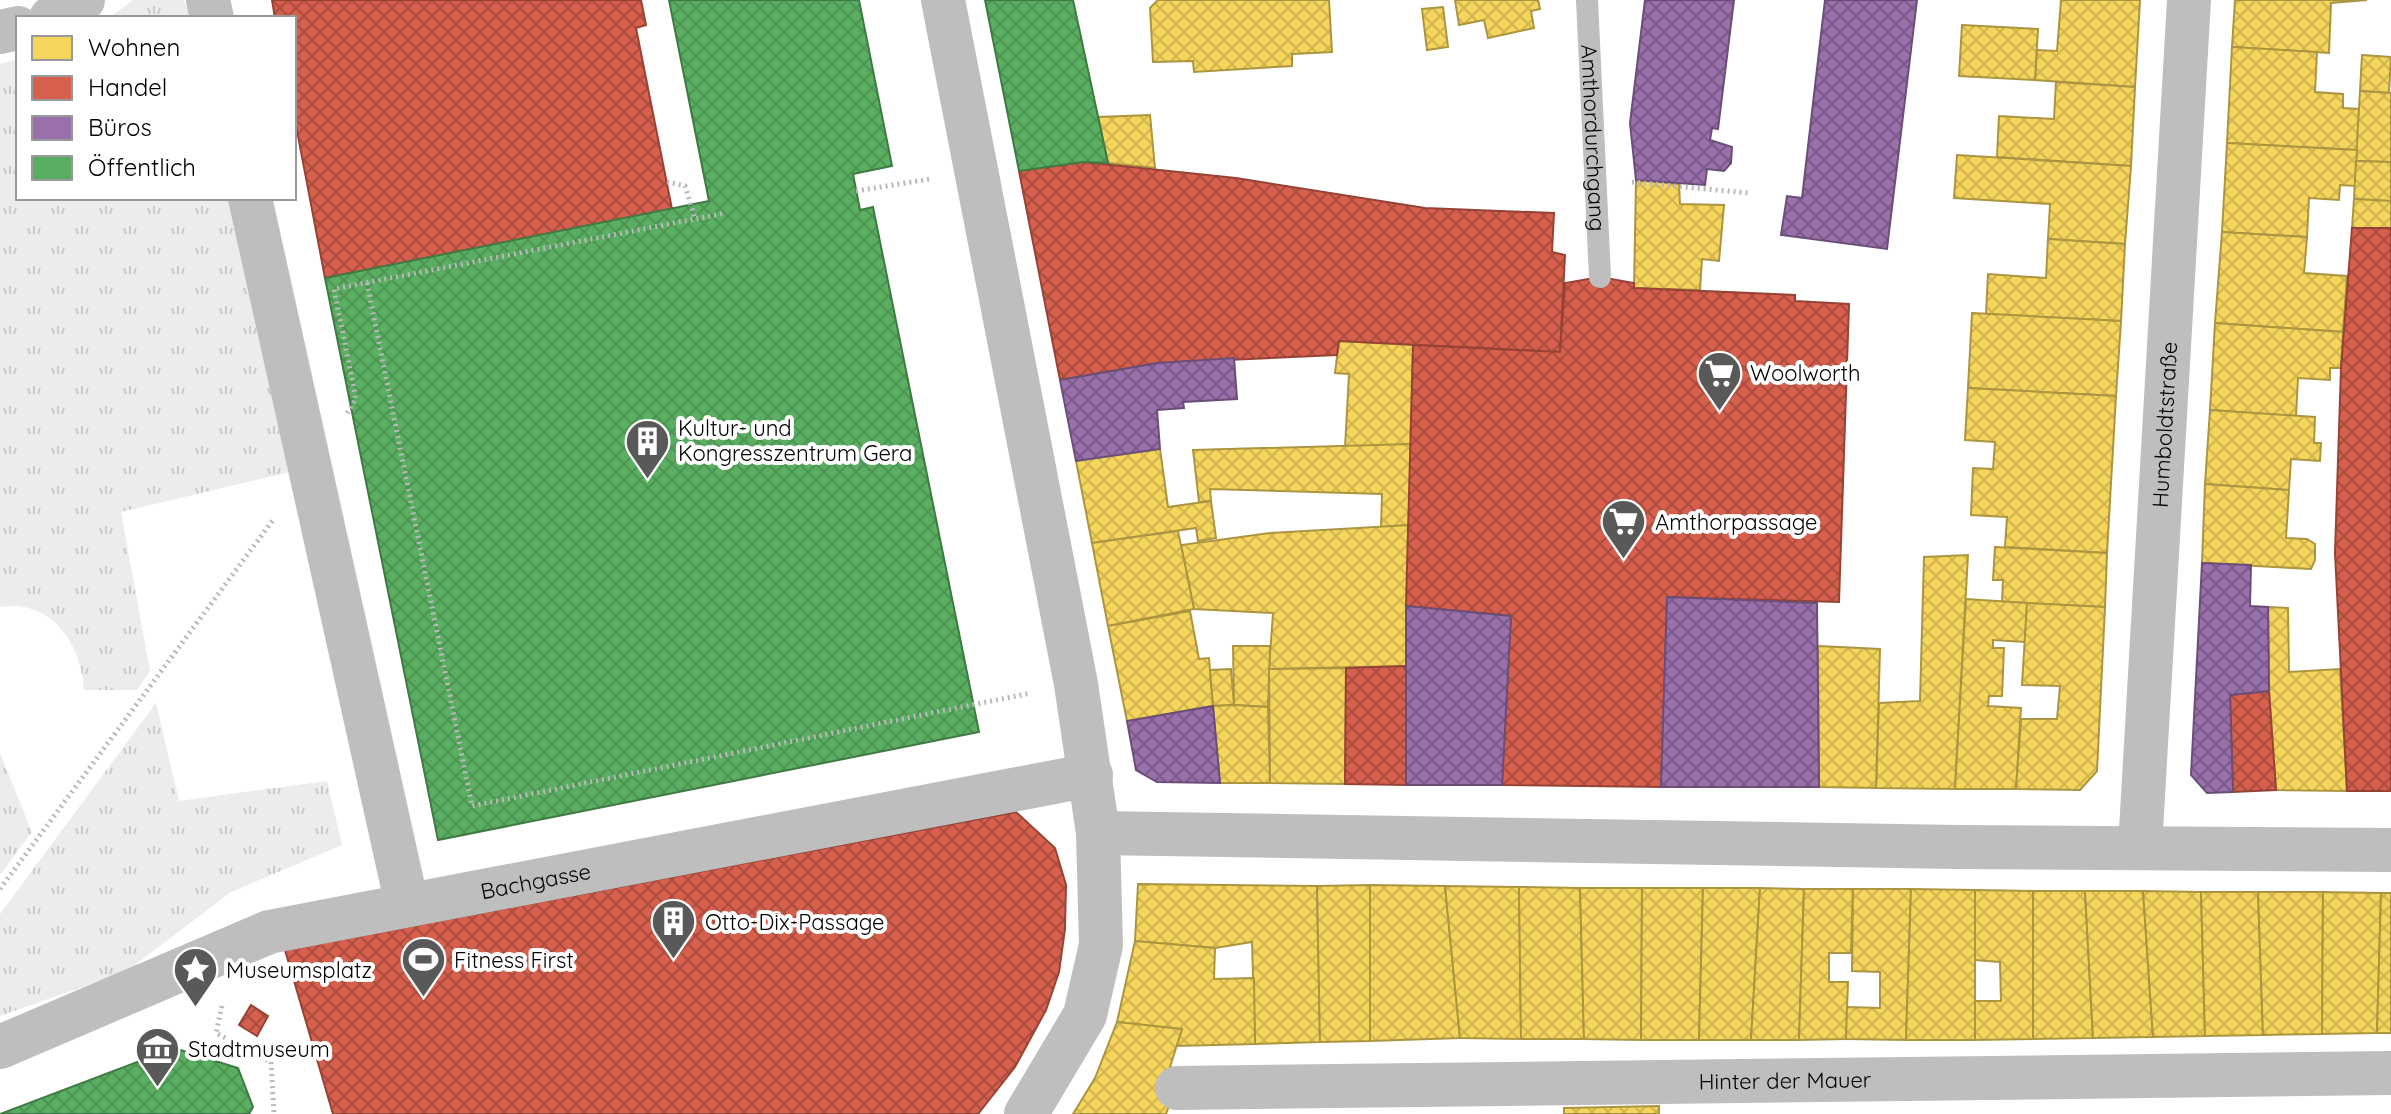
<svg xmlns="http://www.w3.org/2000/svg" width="2391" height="1114" font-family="Quicksand,sans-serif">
  <defs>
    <pattern id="grass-tufts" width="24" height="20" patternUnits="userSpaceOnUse" patternTransform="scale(2)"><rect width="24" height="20" fill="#ececec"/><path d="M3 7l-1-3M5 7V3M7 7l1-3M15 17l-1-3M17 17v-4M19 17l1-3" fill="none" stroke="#c9c9c9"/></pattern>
    <pattern id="homes-cross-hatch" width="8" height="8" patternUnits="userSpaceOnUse" patternTransform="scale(2)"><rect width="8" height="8" fill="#f6d55c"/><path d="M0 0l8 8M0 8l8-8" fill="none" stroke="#d1b54e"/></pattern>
    <pattern id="shops-cross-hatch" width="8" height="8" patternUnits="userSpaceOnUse" patternTransform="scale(2)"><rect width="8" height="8" fill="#d6604d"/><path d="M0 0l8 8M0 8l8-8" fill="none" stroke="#ab4d3e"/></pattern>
    <pattern id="offices-cross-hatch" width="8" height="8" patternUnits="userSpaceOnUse" patternTransform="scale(2)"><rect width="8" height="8" fill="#9970ab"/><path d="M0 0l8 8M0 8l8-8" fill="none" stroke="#7a5a89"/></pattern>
    <pattern id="public-cross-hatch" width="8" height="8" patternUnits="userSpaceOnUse" patternTransform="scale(2)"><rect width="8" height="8" fill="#5aae61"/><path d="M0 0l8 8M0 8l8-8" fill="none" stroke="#4c9452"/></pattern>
  </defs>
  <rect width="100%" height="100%" fill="#fff"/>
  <g fill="url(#grass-tufts)">
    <polygon points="133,0 184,0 191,18 109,18"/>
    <path d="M18 59V198H230L290 472 121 512 150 671 137 690H84C82 645 52 598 0 607V64Z"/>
    <polygon points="156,703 179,801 327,781 342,845 231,892 127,971 0,1016 0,914"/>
    <polygon points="0,753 32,832 0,875"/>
  </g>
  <g fill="url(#homes-cross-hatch)" stroke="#ac9540" stroke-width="2">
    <polygon points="1158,0 1329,0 1332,52 1292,54 1292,66 1194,72 1193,61 1153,62 1150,8"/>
    <polygon points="1455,0 1538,0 1540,9 1531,11 1534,28 1488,38 1484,20 1459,25"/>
    <polygon points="2061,0 2140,0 2135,87 2035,80 2037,50 2057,51"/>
    <polygon points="2235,0 2367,0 2331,3 2329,53 2232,47"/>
    <polygon points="1443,7 1448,47 1427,50 1422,9"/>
    <polygon points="1962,25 2038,29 2035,80 1959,76"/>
    <polygon points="2232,47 2317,52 2315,92 2343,94 2343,108 2359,109 2357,150 2227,143"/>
    <polygon points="2362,55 2391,57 2389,93 2360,91"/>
    <polygon points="2056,82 2135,87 2131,166 1997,157 1999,116 2054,119"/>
    <polygon points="2360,91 2391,93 2391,162 2356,161"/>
    <polygon points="1150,115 1155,168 1108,163 1098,117"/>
    <polygon points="2227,143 2357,150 2355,186 2340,185 2339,200 2309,198 2307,237 2222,232"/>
    <polygon points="1957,155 2131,166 2125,244 2048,239 2050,204 1954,198"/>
    <polygon points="2356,161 2391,162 2391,201 2354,199"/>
    <polygon points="1636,180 1679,184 1680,204 1724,205 1719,261 1702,259 1700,290 1634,288"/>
    <polygon points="2354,199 2391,201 2391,228 2352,228"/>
    <polygon points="2222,232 2307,237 2304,273 2347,276 2343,332 2215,323"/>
    <polygon points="2048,239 2125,244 2121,321 1986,314 1988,274 2046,278"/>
    <polygon points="1972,313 2121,321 2116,396 1968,388"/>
    <polygon points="2215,323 2343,332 2341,368 2330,368 2330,380 2298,378 2296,416 2210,410"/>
    <polygon points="1339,341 1413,345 1411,444 1345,448 1349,374 1335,373"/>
    <polygon points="1968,388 2116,396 2107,553 2005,547 2007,517 1971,515 1973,468 1993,469 1995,442 1965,440"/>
    <polygon points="2210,410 2315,417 2314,443 2321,443 2320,461 2291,459 2289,490 2205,484"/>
    <polygon points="1411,444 1410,525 1381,527 1382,494 1210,489 1211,501 1199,502 1193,450"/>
    <polygon points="1160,449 1168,507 1211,501 1216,538 1198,541 1196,528 1092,543 1076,461"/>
    <polygon points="2205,484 2289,490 2286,538 2307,539 2315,544 2315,560 2311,569 2202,563"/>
    <polygon points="1410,525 1406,666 1269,669 1273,613 1194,609 1181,545 1270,533"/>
    <polygon points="1178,531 1194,609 1108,626 1092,543"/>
    <polygon points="1995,547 2107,553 2105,607 2002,602 2003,580 1993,580"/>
    <polygon points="1968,555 1955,789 1876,788 1879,703 1920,701 1924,557"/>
    <polygon points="1966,599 2027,603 2025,642 1993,640 1993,648 2004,648 2002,696 1989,696 1988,706 2021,708 2016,789 1955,789"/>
    <polygon points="2027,603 2105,607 2097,771 2080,790 2016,789 2021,719 2057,719 2060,686 2022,685"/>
    <polygon points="2268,607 2288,608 2289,672 2340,669 2347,791 2276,790 2269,691"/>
    <polygon points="1190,611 1199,659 1209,658 1213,706 1127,721 1108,626"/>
    <polygon points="1233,646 1270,646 1268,707 1234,705"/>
    <polygon points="1818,646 1880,649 1876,788 1819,787"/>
    <polygon points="1346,668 1345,784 1270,783 1269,669"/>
    <polygon points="1231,669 1234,705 1213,706 1210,670"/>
    <polygon points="1234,705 1268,707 1270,783 1220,783 1213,706"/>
    <polygon points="1138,884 1317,886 1320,1042 1255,1044 1252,942 1215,948 1135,941"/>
    <polygon points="1370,885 1445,886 1460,1038 1370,1041"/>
    <polygon points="1370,885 1370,1041 1320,1042 1317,886"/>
    <polygon points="1445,886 1519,887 1521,1039 1460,1038"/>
    <polygon points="1519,887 1580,888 1584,1039 1521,1039"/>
    <polygon points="1580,888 1642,888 1641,1040 1584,1039"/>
    <polygon points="1642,888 1703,888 1699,1040 1641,1040"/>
    <polygon points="1703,888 1760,888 1751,1040 1699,1040"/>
    <polygon points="1760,888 1804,889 1799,1040 1751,1040"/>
    <polygon points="1804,889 1853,889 1851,953 1829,953 1829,982 1848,982 1846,1039 1799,1040"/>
    <polygon points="1853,889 1911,889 1906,1040 1846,1039 1847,1007 1880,1008 1880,972 1852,971"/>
    <polygon points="1911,889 1975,890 1975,1040 1906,1040"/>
    <polygon points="1975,890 2033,891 2033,1039 1975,1040 1975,1001 2001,1001 2000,962 1975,960"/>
    <polygon points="2033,891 2085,891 2093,1038 2033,1039"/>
    <polygon points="2085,891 2143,891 2153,1037 2093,1038"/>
    <polygon points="2143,891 2201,892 2205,1036 2153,1037"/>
    <polygon points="2201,892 2258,892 2263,1035 2205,1036"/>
    <polygon points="2258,892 2323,892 2322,1034 2263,1035"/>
    <polygon points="2323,892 2381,893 2377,1033 2322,1034"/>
    <polygon points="2381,893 2391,893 2391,1033 2377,1033"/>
    <polygon points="1135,941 1215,948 1214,979 1254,978 1255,1044 1176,1046 1182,1029 1117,1022"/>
    <polygon points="1117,1022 1182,1029 1170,1067 1182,1072 1166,1114 1073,1114 1095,1078"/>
    <polygon points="1659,1106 1659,1114 1564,1114 1564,1108"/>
  </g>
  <g fill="url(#shops-cross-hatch)" stroke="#964336" stroke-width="2">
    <polygon points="272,0 641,0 646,25 636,28 672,209 325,278 294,115 294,18 275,18"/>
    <polygon points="1083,162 1236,178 1425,208 1554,213 1552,252 1565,255 1560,352 1339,341 1337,355 1158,363 1060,380 1019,171"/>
    <polygon points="2352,228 2391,228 2391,791 2347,791 2335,553 2341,368"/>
    <polygon points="1600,277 1634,283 1634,288 1795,295 1795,301 1849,304 1839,602 1667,597 1661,787 1502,785 1511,616 1406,606 1413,345 1560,352 1565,283"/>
    <polygon points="1406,666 1406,785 1345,784 1346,668"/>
    <polygon points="2269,691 2276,790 2233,792 2230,695"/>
    <polygon points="1016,812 1055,848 1066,885 1065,929 1059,972 1046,1010 1015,1067 978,1114 333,1114 285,950"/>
    <polygon points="251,1005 268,1016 257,1036 239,1025"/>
  </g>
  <g fill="url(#offices-cross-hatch)" stroke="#6b4e78" stroke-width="2">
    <polygon points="1645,0 1734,0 1718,129 1712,128 1710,140 1732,147 1731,163 1724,171 1707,169 1705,185 1636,180 1630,123"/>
    <polygon points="1825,0 1917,0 1887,249 1781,235 1787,196 1802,198"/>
    <polygon points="1234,358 1237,399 1183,402 1184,408 1157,410 1160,449 1076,461 1060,380 1158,363"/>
    <polygon points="2202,563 2251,565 2250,606 2268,607 2269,691 2230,695 2233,792 2207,793 2191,775"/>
    <polygon points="1667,597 1817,603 1819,787 1661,787"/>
    <polygon points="1406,606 1511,616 1502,785 1406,785"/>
    <polygon points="1213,706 1220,783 1157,782 1136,770 1127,721"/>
  </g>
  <g fill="url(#public-cross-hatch)" stroke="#3f7a44" stroke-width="2">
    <polygon points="669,0 859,0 892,166 853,174 860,210 873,207 979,732 438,840 325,278 709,201"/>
    <polygon points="985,0 1073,0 1108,163 1083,162 1019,171"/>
    <polygon points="174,1048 238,1068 253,1107 249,1114 0,1114"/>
  </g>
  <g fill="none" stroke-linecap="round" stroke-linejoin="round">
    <g stroke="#b9b9b9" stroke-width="5" stroke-dasharray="2 4" stroke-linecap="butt">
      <polyline points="667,182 685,186 695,218"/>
      <polyline points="1632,182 1748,193"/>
      <polyline points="856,191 930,179"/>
      <polyline points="367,283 472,806 1031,693"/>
      <polyline points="347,413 356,399 334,289 726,213"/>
      <polyline points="0,889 273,520"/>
      <polyline points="222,1006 216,1033 271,1062 274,1114"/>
    </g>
    <path stroke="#bebebe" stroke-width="22" id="s1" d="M1587 0 1600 277"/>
    <g stroke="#bebebe" stroke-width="44">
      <polyline points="208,0 212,18"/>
      <polyline points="943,0 1076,684 1098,833 1101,945 1085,1015 1026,1114"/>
      <polyline points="51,18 83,0"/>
      <polyline points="0,32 18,28"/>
      <polyline points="250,198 407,905"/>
      <polyline points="1098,833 1958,847 2391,850"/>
      <path id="s2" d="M2140 848 2189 0"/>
      <path id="s3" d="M0 1047 269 932 1091 775"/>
      <path id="s4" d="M1177 1088 2391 1073"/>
    </g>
  </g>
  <defs>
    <symbol id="supermarket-pin" viewBox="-11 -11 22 30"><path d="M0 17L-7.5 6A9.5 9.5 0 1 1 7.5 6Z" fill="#595959" stroke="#fff"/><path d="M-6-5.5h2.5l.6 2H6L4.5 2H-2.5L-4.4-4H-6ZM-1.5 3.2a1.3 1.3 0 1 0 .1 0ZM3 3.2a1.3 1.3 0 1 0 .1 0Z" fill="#fff"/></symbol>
    <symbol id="building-pin" viewBox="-11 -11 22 30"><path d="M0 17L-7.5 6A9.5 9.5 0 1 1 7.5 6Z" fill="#595959" stroke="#fff"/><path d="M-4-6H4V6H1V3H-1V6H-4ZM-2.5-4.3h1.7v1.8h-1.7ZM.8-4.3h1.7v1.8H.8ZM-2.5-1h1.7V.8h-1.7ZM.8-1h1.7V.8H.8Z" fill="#fff"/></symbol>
    <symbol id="stadium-pin" viewBox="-11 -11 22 30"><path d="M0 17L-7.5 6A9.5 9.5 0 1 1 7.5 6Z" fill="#595959" stroke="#fff"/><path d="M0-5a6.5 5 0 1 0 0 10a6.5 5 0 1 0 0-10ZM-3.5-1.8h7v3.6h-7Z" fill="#fff"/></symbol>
    <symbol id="sight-pin" viewBox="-11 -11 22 30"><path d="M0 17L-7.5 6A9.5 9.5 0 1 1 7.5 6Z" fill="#595959" stroke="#fff"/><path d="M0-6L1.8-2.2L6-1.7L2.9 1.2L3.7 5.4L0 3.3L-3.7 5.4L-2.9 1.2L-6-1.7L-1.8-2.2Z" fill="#fff"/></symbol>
    <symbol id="museum-pin" viewBox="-11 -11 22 30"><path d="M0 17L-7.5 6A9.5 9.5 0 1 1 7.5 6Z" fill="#595959" stroke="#fff"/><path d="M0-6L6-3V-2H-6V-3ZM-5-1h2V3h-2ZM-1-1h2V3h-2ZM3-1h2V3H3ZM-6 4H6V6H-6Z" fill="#fff"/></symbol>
  </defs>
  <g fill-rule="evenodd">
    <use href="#supermarket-pin" x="1694" y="348" width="51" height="69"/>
    <use href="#building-pin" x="622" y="416" width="51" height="69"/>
    <use href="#supermarket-pin" x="1598" y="496" width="51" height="69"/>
    <use href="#building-pin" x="648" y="896" width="51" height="69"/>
    <use href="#stadium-pin" x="398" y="934" width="51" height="69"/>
    <use href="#sight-pin" x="170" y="944" width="51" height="69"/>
    <use href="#museum-pin" x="132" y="1024" width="51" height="69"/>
  </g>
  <g text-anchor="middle" stroke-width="8" stroke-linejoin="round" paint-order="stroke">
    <g font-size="22" fill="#000" stroke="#fff">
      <text dy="8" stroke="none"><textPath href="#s1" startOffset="138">Amthordurchgang</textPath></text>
      <text dy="8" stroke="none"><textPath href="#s2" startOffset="424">Humboldtstraße</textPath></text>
      <text dy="8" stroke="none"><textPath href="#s3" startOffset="564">Bachgasse</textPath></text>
      <text dy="8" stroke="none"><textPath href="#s4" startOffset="608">Hinter der Mauer</textPath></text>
    </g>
    <g font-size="22" fill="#000" stroke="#fff" text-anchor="start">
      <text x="1750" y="381">Woolworth</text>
      <text x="678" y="436">Kultur- und<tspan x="678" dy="25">Kongresszentrum Gera</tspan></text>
      <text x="1655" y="530">Amthorpassage</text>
      <text x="705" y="930">Otto-Dix-Passage</text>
      <text x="454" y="968">Fitness First</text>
      <text x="226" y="978">Museumsplatz</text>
      <text x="188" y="1057">Stadtmuseum</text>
    </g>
  </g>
  <rect x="16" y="16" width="280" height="184" fill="#ffffff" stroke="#999999" stroke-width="2"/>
  <rect x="32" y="36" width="40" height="24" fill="#f6d55c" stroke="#999999" stroke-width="2"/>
  <text x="88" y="56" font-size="24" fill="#000000">Wohnen</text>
  <rect x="32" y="76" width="40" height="24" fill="#d6604d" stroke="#999999" stroke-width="2"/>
  <text x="88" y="96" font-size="24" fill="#000000">Handel</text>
  <rect x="32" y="116" width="40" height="24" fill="#9970ab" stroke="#999999" stroke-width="2"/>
  <text x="88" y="136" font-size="24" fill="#000000">Büros</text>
  <rect x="32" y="156" width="40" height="24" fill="#5aae61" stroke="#999999" stroke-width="2"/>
  <text x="88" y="176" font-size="24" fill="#000000">Öffentlich</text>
</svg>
